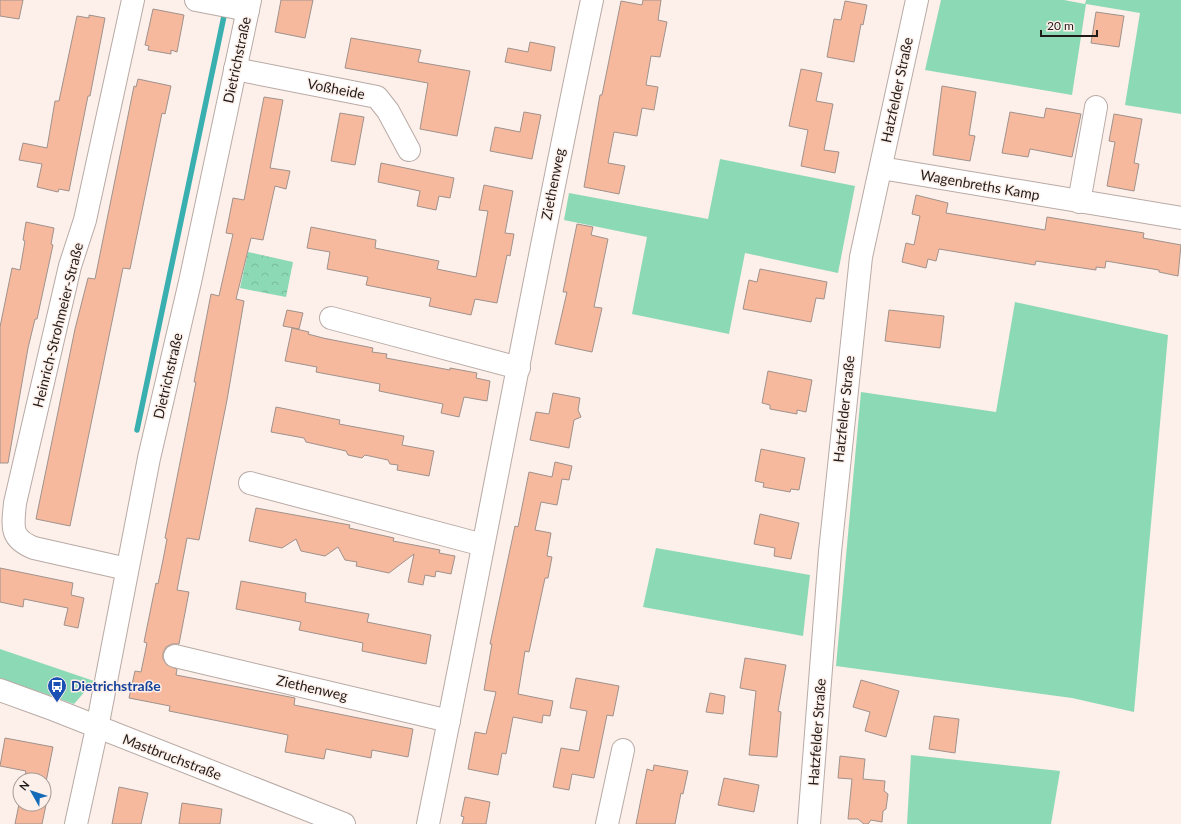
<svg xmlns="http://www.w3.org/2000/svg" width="1181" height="824" font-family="Lato,sans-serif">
  <defs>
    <pattern id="forest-crowns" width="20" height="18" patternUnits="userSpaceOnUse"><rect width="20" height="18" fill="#8cd9b5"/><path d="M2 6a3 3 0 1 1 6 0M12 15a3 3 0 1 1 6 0" fill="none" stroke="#78ba9b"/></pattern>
  </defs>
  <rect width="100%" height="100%" fill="#fdefe9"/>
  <g fill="#8cd9b5">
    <polygon points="941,0 1064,0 1085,4 1086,0 1181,0 1181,114 1125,105 1140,13 1086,4 1072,95 925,70"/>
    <polygon points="720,159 855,186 838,273 745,253 729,334 632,314 647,237 564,220 569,193 708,219"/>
    <polygon points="1015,302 1168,335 1134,712 1072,698 836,666 861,392 996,412"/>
    <polygon points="656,548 810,575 803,636 643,607"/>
    <polygon points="0,649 94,681 74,704 0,678"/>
    <polygon points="911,755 1060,771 1051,824 907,824"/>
  </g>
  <polygon fill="url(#forest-crowns)" points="248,252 293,262 286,297 240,288"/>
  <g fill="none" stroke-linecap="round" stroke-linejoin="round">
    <polyline stroke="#39afb0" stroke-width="5.5" points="137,430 224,16"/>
  </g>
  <g fill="#f7b99e" stroke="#9f928c">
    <polygon points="0,0 23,0 19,19 0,16"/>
    <polygon points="281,0 313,0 305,38 275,32"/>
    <polygon points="643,0 661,0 658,20 667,22 660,57 651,56 646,85 658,87 654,110 642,108 637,136 614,132 608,163 625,166 619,194 584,187 600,95 602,95 621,1 642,5"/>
    <polygon points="845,1 867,5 863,25 861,24 854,62 827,57 834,19 841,20"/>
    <polygon points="153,9 184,15 177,52 171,50 171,54 148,50 149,46 145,45"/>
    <polygon points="1096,12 1124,16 1119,47 1091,43"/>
    <polygon points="89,15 105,18 90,96 88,96 69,191 59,189 58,192 37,187 42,164 19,160 23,143 47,148 55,101 59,101 77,16 89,18"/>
    <polygon points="351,38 421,50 418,62 470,71 457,136 420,129 428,83 345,68"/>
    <polygon points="530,42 555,47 551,71 505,62 508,48 528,52"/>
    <polygon points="801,69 822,73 816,101 833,104 824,150 839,152 835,173 801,166 808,130 789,126"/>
    <polygon points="138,79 171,86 165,114 162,113 130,269 123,268 70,526 36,519 75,329 88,278 95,279 134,86 136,87"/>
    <polygon points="942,86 976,92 969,135 975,136 970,161 933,155"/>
    <polygon points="264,97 283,100 270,168 290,171 286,189 275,186 263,240 251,238 236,299 244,301 227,400 199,540 187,538 177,590 189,592 179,644 172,644 166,647 163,653 163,659 167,665 177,669 176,675 295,698 294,705 413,729 408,757 372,750 371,758 326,749 324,759 285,752 288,735 169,711 170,706 129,698 135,671 141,672 147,643 144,642 156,583 158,584 163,560 167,539 165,538 196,382 194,382 211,294 219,296 233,234 226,233 233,198 244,200"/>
    <polygon points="1046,108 1081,114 1072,157 1030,149 1028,157 1002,153 1010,112 1044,118"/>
    <polygon points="524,112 541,115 532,159 490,151 495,127 520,132"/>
    <polygon points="340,113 364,117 355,165 331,161"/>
    <polygon points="1114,114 1142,119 1134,163 1139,164 1134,191 1107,186 1115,142 1109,141"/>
    <polygon points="381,163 454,178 450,198 439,196 436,210 417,206 420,191 378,182"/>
    <polygon points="484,185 513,191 505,233 514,234 510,256 507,255 497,303 475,299 471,315 429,306 431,298 366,285 368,277 327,269 330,252 307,248 311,227 376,240 375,248 439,261 437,269 476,277 488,211 479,210"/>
    <polygon points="916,195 948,203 946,213 993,221 1045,230 1047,217 1144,233 1143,238 1181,245 1178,276 1159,272 1159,270 1106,261 1105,268 1096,267 1096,270 1036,261 1035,265 939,249 936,261 928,259 926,268 902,262 906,243 914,245 920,216 912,214"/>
    <polygon points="26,222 54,228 51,244 53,245 37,319 35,319 28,348 8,463 0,463 0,327 12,268 20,270 25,241 23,240"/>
    <polygon points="577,224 593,227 591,235 608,239 594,307 602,308 592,352 555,344 567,292 563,292"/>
    <polygon points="760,269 827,282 824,299 816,298 811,322 743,309 749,280 757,282"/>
    <polygon points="287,310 303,313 299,329 283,326"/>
    <polygon points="889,310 944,316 940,348 885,341"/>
    <polygon points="292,328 309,332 308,334 323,338 373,348 372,352 387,354 386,358 450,370 450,368 477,373 476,378 490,381 487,401 464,397 459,417 441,413 443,404 379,391 380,384 316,372 317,367 285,361"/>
    <polygon points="768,371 812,380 806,412 797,410 797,414 770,409 770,405 762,403"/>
    <polygon points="553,393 580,398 578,410 581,417 574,420 569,448 530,440 536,412 549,414"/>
    <polygon points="276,407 340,420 339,424 404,436 402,445 434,451 429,476 397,470 398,465 390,464 388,460 365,455 362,458 348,455 346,451 306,442 304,438 271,432"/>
    <polygon points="761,449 805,458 799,490 791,489 790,492 763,487 764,483 755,481"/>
    <polygon points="555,462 572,466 569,480 562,479 557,505 541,502 535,530 551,533 547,556 552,557 548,578 545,578 529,652 525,651 518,694 553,701 550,716 543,715 542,723 513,717 506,754 502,753 498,775 468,769 475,732 486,734 496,692 484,690 492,644 490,644 515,526 518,527 529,472 552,477"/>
    <polygon points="256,508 350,525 349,528 394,538 393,541 440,550 439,553 455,556 451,574 436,571 435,577 425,575 423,585 408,582 414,554 389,573 356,566 357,562 345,560 338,547 325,556 301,551 296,539 282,548 249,541"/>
    <polygon points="760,514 799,523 791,559 774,556 775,548 754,544"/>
    <polygon points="0,568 73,583 71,595 84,598 78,628 64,625 68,608 24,599 23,607 0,602"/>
    <polygon points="241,581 306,593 305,602 369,614 367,622 431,635 426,664 362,651 363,643 299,630 301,622 236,609"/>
    <polygon points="745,658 786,665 778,711 781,712 777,757 749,755 756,691 740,688"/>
    <polygon points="576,678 619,686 613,716 607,715 594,778 572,774 569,790 553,787 561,748 579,751 587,711 570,708"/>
    <polygon points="861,680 899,691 886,737 865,731 870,712 853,707"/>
    <polygon points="710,693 725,696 723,714 706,712"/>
    <polygon points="934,716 959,719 955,753 929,749"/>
    <polygon points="5,738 53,747 44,792 44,780 24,780 26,771 0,766"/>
    <polygon points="840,756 865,759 863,779 885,781 884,791 888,794 886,809 883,811 882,822 871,820 868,824 864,824 858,819 848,819 852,779 838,778"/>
    <polygon points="654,765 688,771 683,794 681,793 675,824 636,824 647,769 653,771"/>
    <polygon points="724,778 759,785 754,812 718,805"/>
    <polygon points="119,787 148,793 141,824 112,824"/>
    <polygon points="465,797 490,802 486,824 462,824 464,817 461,816"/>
    <polygon points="20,799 20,804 44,804 44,799 47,800 42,824 15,824"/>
    <polygon points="182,803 222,809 220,824 179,824"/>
  </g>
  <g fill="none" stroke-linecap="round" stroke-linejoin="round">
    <defs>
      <g id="minor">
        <polyline points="196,0 248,10"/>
        <polyline points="235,69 377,97 388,111 409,150"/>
        <polyline points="881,168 1181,218"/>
        <polyline points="1079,202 1096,107"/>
        <polyline points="331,318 519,368"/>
        <polyline points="250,483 483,545"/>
        <path d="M127 569 34 548C9 538 13 526 15 503L70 266 85 220 133 0"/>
        <polyline points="175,656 449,721"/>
        <polyline points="0,690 55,710 344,824"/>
        <polyline points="76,824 97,728 149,458 190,282 250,0"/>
        <path d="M428 824C484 550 534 274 592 0"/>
        <polyline points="607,824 623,750"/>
        <polyline points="809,824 830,552 861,257 917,0"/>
      </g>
    </defs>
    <use href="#minor" stroke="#b8aaa5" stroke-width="24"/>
    <use href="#minor" stroke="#fff" stroke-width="22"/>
  </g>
  <defs>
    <symbol id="bus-pin" viewBox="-11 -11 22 30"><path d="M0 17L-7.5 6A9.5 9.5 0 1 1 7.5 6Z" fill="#1a4fb4" stroke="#fdefe9"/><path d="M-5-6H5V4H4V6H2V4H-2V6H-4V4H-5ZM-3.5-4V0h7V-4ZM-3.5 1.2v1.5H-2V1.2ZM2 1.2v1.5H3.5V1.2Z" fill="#fff"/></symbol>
  </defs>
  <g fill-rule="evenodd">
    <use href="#bus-pin" x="46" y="675" width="22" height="30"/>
  </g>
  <g text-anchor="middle" stroke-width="3" stroke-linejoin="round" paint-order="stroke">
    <g font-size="14" fill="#201b19" stroke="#fdefe9">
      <text transform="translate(237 60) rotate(-78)" y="5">Dietrichstraße</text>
      <text transform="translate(336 89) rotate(11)" y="5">Voßheide</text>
      <text transform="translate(897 90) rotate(-78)" y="5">Hatzfelder Straße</text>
      <text transform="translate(553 184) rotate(-79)" y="5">Ziethenweg</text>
      <text transform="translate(980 185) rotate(10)" y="5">Wagenbreths Kamp</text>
      <text transform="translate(58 325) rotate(-76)" y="5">Heinrich-Strohmeier-Straße</text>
      <text transform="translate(168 376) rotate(-77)" y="5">Dietrichstraße</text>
      <text transform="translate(844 409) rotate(-84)" y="5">Hatzfelder Straße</text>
      <text transform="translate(312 688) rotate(13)" y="5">Ziethenweg</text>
      <text transform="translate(817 732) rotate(-86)" y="5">Hatzfelder Straße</text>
      <text transform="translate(172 757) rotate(21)" y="5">Mastbruchstraße</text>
    </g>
    <g font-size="14" font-weight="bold" fill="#164399" stroke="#fdefe9" text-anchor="start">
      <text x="71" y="691">Dietrichstraße</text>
    </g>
  </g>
  <g transform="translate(32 792) rotate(309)"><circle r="19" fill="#fdefe9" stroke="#a59a96"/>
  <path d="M0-3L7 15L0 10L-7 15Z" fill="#136ab8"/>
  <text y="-6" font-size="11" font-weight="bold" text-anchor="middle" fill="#201b19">N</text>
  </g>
  <path d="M1041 30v6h56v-6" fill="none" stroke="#201b19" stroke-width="2"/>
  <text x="1047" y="30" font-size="12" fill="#201b19" stroke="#fdefe9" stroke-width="3" paint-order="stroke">20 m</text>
</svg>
